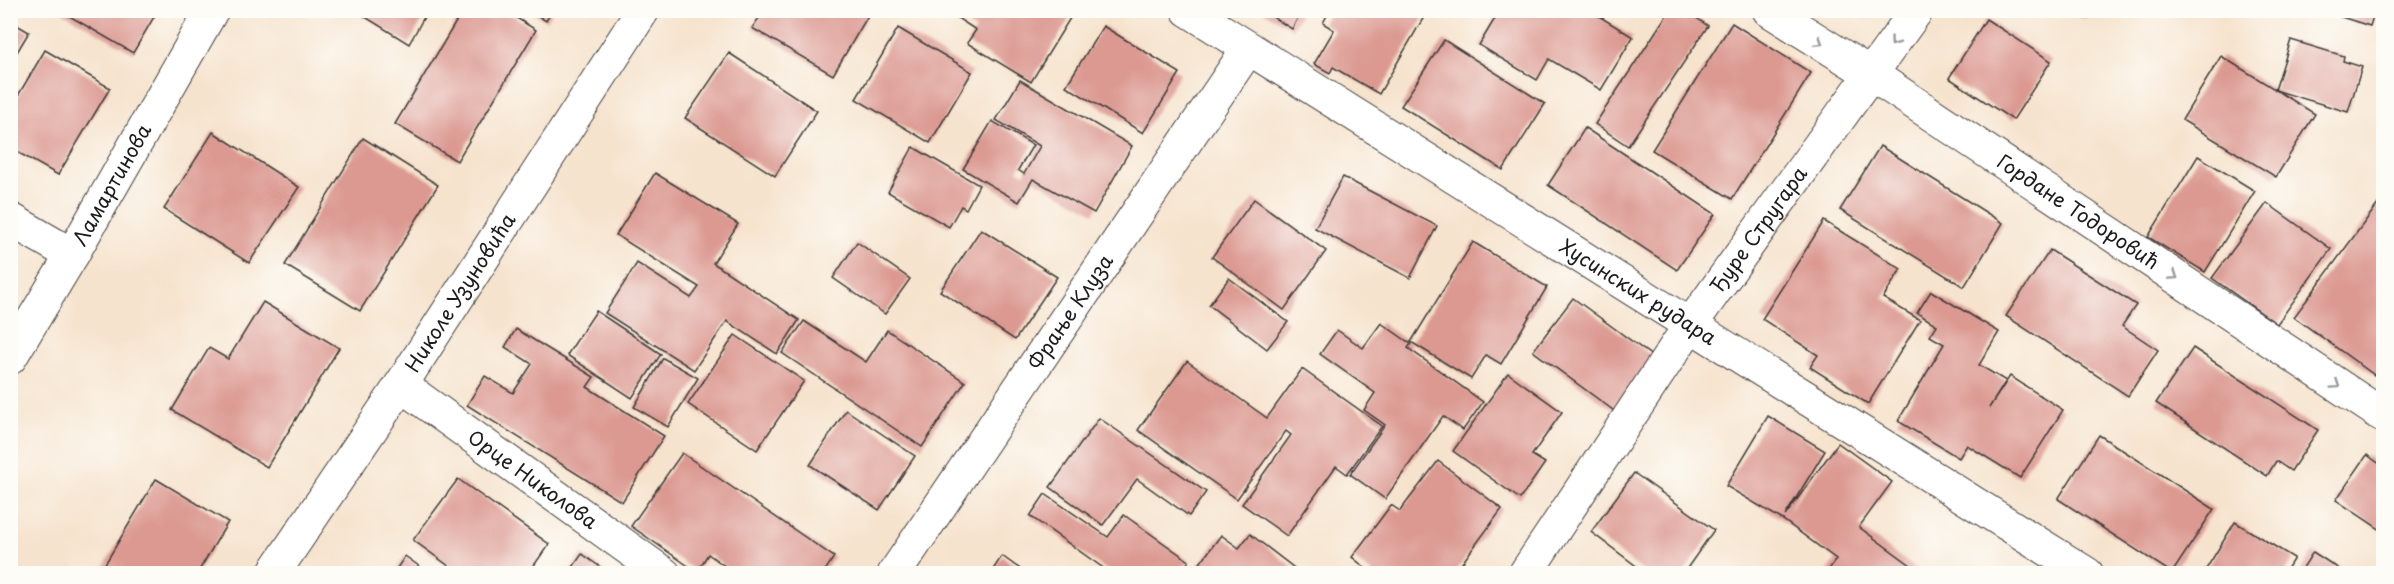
<svg xmlns="http://www.w3.org/2000/svg" width="2394" height="584" font-family="'Playpen Sans',sans-serif">
<style>
.building{fill:#db9991}
.lines{fill:none;stroke-linecap:round;stroke-linejoin:round}
.street-casing{stroke:#3d3a37;stroke-width:35}
.street{stroke:#fff;stroke-width:33}
.oneway{stroke:#999}
.labels{text-anchor:middle;stroke-width:6;stroke-linejoin:round;paint-order:stroke}
.street-label{font-size:20px;fill:#1c1c1c;stroke:#fdfcf7}
</style>
<rect width="100%" height="100%" fill="#fdfcf7"/>
<filter id="ink" filterUnits="userSpaceOnUse"><feTurbulence type="fractalNoise" baseFrequency=".0167" numOctaves="2"/><feDisplacementMap in="SourceGraphic" scale="12" xChannelSelector="R" yChannelSelector="G"/><feConvolveMatrix kernelMatrix="1 2 1 2 8 2 1 2 1" color-interpolation-filters="sRGB"/></filter>
<filter id="wash" filterUnits="userSpaceOnUse"><feTurbulence type="fractalNoise" baseFrequency=".008" numOctaves="4" result="noise"/><feDisplacementMap in="SourceGraphic" scale="24" xChannelSelector="R" yChannelSelector="G"/><feGaussianBlur stdDeviation="1.35" result="paint"/><feColorMatrix in="noise" values="0 0 0 0 0 0 0 0 0 0 0 0 0 0 0 0 0 1.4 0 .05"/><feComposite in="paint" operator="in"/></filter>
<g filter="url(#wash)">
<rect width="100%" height="100%" fill="#f6e3cd"/>
<g id="blocks">
<!-- building -->
<g class="building">
<polygon points="59,10 158,10 133,53"/>
<polygon points="354,10 428,10 409,44"/>
<polygon points="463,10 504,10 536,30 457,161 395,124"/>
<polygon points="529,10 553,10 546,21"/>
<polygon points="747,10 863,10 869,14 833,75 752,28 759,18"/>
<polygon points="945,10 1075,10 1031,82 967,43 976,30"/>
<polygon points="1261,10 1302,10 1292,29"/>
<polygon points="1330,10 1428,10 1379,94 1333,67 1330,73 1314,64 1334,30 1323,23"/>
<polygon points="1500,10 1589,10 1633,37 1601,90 1549,59 1537,80 1479,45"/>
<polygon points="1670,10 1685,10 1708,26 1628,146 1595,124"/>
<polygon points="2073,10 2091,10 2084,19"/>
<polygon points="2319,10 2375,10 2370,26"/>
<polygon points="1986,19 2051,61 2013,120 1949,78"/>
<polygon points="10,21 29,32 10,64"/>
<polygon points="1732,23 1811,73 1732,199 1652,150"/>
<polygon points="1103,26 1180,73 1143,133 1066,86"/>
<polygon points="898,28 972,72 930,143 856,99"/>
<polygon points="1444,40 1545,104 1503,170 1401,106"/>
<polygon points="2291,40 2344,56 2343,61 2362,67 2348,112 2275,90"/>
<polygon points="45,50 110,88 58,175 10,148 10,109"/>
<polygon points="729,53 817,111 775,176 685,118"/>
<polygon points="2221,56 2315,114 2276,177 2182,120"/>
<polygon points="1020,80 1132,146 1094,213 1033,179 1019,202 963,169 992,121 1033,145 1018,170 1024,174 1040,146 996,120"/>
<polygon points="1585,128 1715,214 1677,270 1548,185"/>
<polygon points="213,132 299,187 249,263 164,209"/>
<polygon points="363,138 438,185 360,311 285,265"/>
<polygon points="1880,146 2003,223 1964,287 1840,210"/>
<polygon points="913,147 979,185 966,209 961,206 949,227 888,192"/>
<polygon points="2198,156 2255,191 2205,272 2148,237"/>
<polygon points="655,173 738,224 713,263 799,320 777,354 727,321 694,370 605,313 637,263 691,298 699,287 616,235"/>
<polygon points="1343,177 1437,226 1410,278 1315,228"/>
<polygon points="2384,196 2384,382 2294,317"/>
<polygon points="1254,199 1326,251 1284,310 1212,257"/>
<polygon points="2267,203 2331,249 2277,324 2212,278"/>
<polygon points="1824,221 1901,269 1883,298 1920,320 1868,404 1810,367 1818,355 1762,319"/>
<polygon points="981,229 1057,277 1015,340 940,291"/>
<polygon points="857,242 910,279 885,314 833,278"/>
<polygon points="1473,242 1547,287 1501,364 1486,355 1471,379 1411,342"/>
<polygon points="2050,250 2136,305 2122,326 2158,350 2128,396 2006,316"/>
<polygon points="1229,278 1288,322 1267,349 1209,305"/>
<polygon points="1931,291 1999,332 1979,365 2006,381 1989,408 2010,376 2063,410 2020,478 1967,445 1959,458 1898,421 1944,344 1930,336 1937,325 1917,313"/>
<polygon points="1573,298 1656,359 1617,413 1533,351"/>
<polygon points="263,302 339,348 267,467 172,410 209,348 228,359"/>
<polygon points="596,311 661,354 632,398 567,355"/>
<polygon points="804,321 866,362 887,330 965,382 922,447 782,353"/>
<polygon points="1381,323 1411,344 1408,348 1483,402 1463,430 1443,416 1385,499 1350,474 1385,425 1364,410 1375,393 1320,354 1337,330 1363,348"/>
<polygon points="516,329 594,377 587,387 664,436 622,502 467,405 485,376 513,393 532,364 505,347"/>
<polygon points="735,335 804,381 757,450 688,404"/>
<polygon points="2193,348 2318,430 2291,471 2276,461 2267,476 2156,403"/>
<polygon points="663,358 698,378 668,427 634,407"/>
<polygon points="1187,361 1267,418 1302,369 1382,426 1347,474 1336,466 1287,536 1242,504 1291,435 1286,431 1237,499 1138,430"/>
<polygon points="1508,373 1562,412 1532,455 1545,463 1520,499 1453,451"/>
<polygon points="846,410 915,456 879,510 810,465"/>
<polygon points="1768,416 1825,451 1785,516 1838,443 1892,482 1859,527 1923,574 1826,574 1836,559 1783,520 1726,486"/>
<polygon points="1099,418 1206,492 1189,516 1137,479 1103,525 1050,487"/>
<polygon points="2099,435 2214,509 2172,573 2058,499"/>
<polygon points="682,453 834,557 823,574 736,574 708,554 697,572 631,526"/>
<polygon points="2367,455 2384,467 2384,532 2336,500"/>
<polygon points="1438,461 1502,509 1454,574 1373,574 1352,557 1391,505 1400,511"/>
<polygon points="1634,473 1714,530 1683,574 1647,574 1591,532"/>
<polygon points="156,479 228,522 197,574 99,574"/>
<polygon points="458,479 549,544 528,574 460,574 413,540"/>
<polygon points="1045,494 1108,537 1124,515 1189,561 1180,574 1112,574 1030,516"/>
<polygon points="2235,522 2294,558 2284,574 2203,574"/>
<polygon points="1250,534 1302,574 1192,574 1221,535 1239,548"/>
<polygon points="2313,552 2347,574 2299,574"/>
<polygon points="582,554 610,574 568,574"/>
<polygon points="405,556 430,574 393,574"/>
<polygon points="1002,556 1027,574 990,574"/>
</g>
</g>
</g>
<g filter="url(#ink)">
<use href="#blocks" fill-opacity="0" stroke="#3d3a37" stroke-width="1.5"/>
<g class="lines">
<defs>
<g id="street">
<path id="s1" d="M 1188,10 L 2087,574"/>
<path id="s2" d="M 1769,10 L 1871,74 L 2384,416"/>
<polyline points="10,219 72,255"/>
<path id="s3" d="M 10,358 L 72,255 L 212,10"/>
<path id="s4" d="M 401,385 L 664,574"/>
<path id="s5" d="M 273,574 L 401,385 L 643,10"/>
<path id="s6" d="M 894,574 L 1248,49"/>
<path id="s7" d="M 1525,574 L 1691,324 L 1917,10"/>
</g>
</defs>
<!-- street casing -->
<use href="#street" class="street-casing"/>
<!-- street -->
<use href="#street" class="street"/>
</g>
<!-- one-way arrows -->
<defs><path id="oneway-chevron" d="M-2-3.5L2.5 0L-2 3.5" fill="none" stroke-width="1.6" stroke-linecap="round" stroke-linejoin="round" transform="scale(1.5)"/></defs>
<g class="oneway">
<use href="#oneway-chevron" transform="translate(1819 42) rotate(32)"/>
<use href="#oneway-chevron" transform="translate(1894 42) rotate(126)"/>
<use href="#oneway-chevron" transform="translate(2174 276) rotate(34)"/>
<use href="#oneway-chevron" transform="translate(2336 385) rotate(34)"/>
</g>
</g>
<g class="labels">
<!-- street labels -->
<g class="street-label">
<text dy="7" stroke="none"><textPath href="#s3" startOffset="201">Ламартинова</textPath></text>
<text dy="7" stroke="none"><textPath href="#s2" startOffset="369">Гордане Тодоровић</textPath></text>
<text dy="7" stroke="none"><textPath href="#s7" startOffset="416">Ђуре Стругара</textPath></text>
<text dy="7" stroke="none"><textPath href="#s1" startOffset="531">Хусинских рудара</textPath></text>
<text dy="7" stroke="none"><textPath href="#s5" startOffset="338">Николе Узуновића</textPath></text>
<text dy="7" stroke="none"><textPath href="#s6" startOffset="316">Фрање Клуза</textPath></text>
<text dy="7" stroke="none"><textPath href="#s4" startOffset="162">Орце Николова</textPath></text>
</g>
</g>
<!-- margin -->
<rect width="2394" height="584" fill="none" stroke="#fdfcf7" stroke-width="36"/>
</svg>
